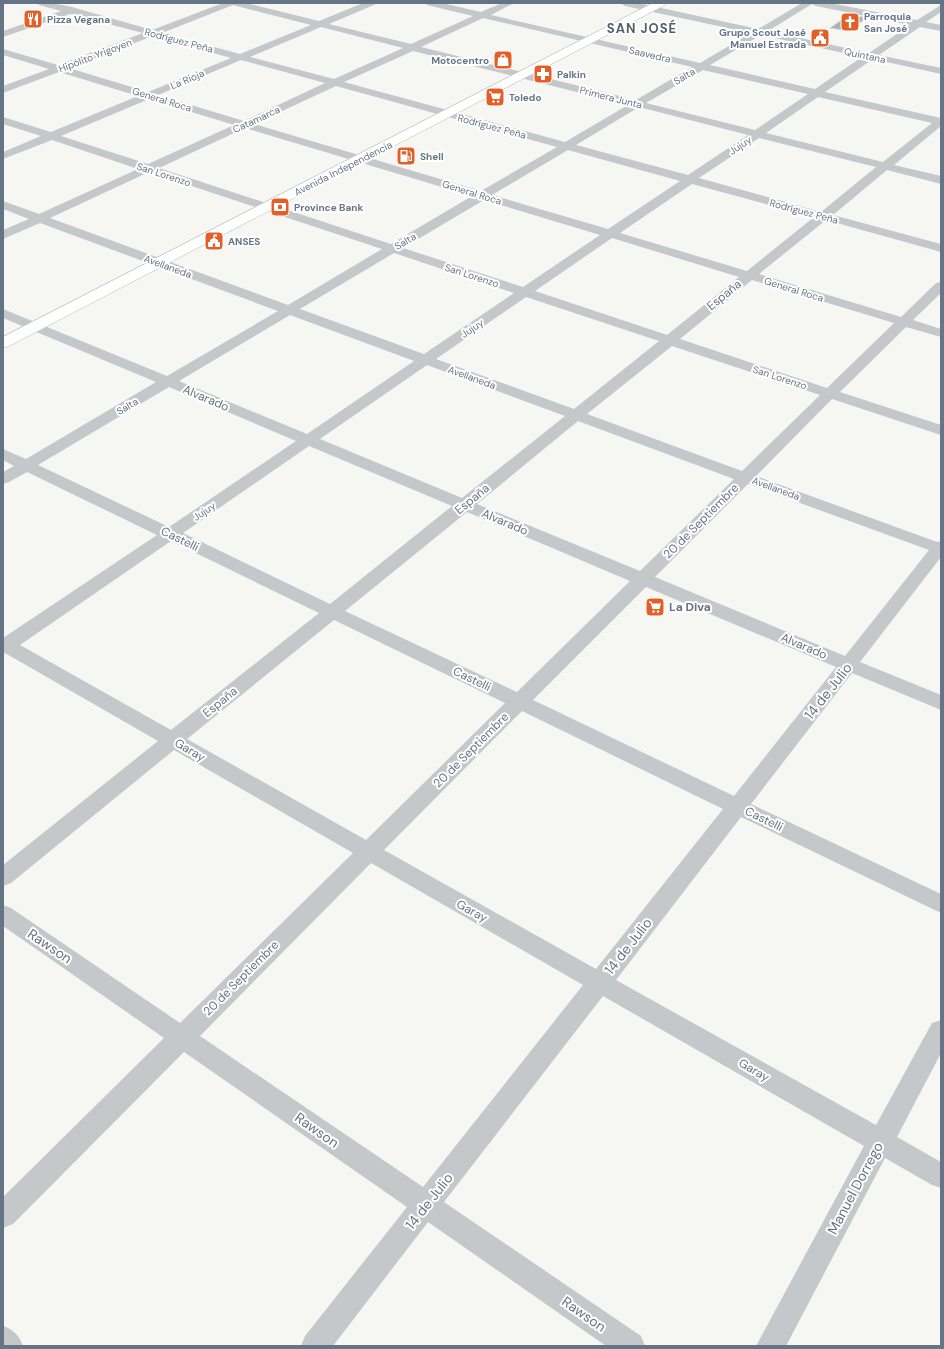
<svg xmlns="http://www.w3.org/2000/svg" width="944" height="1349" font-family="'DM Sans',sans-serif">
<style>
.building{fill:#aab1b8;stroke:#d8d8d6}
.lines{fill:none;stroke-linecap:round;stroke-linejoin:round}
.major-casing{stroke:#b7bbbf;stroke-width:1}
.minor{fill:#c4c8cb;fill-rule:evenodd}
.major{fill:#fff;fill-rule:evenodd}
.labels{text-anchor:middle;stroke-width:4;stroke-linejoin:round;paint-order:stroke}
.far-poi-label{font-size:10px;font-weight:bold;fill:#667585;stroke:#fff;text-anchor:start}
.far-street-label{font-size:10px;fill:#667585;stroke:#fff}
.street-label{font-size:12px;fill:#667585;stroke:#fff}
.poi-label{font-size:12px;font-weight:bold;fill:#667585;stroke:#fff;text-anchor:start}
.far-district-label{font-size:13px;font-weight:bold;letter-spacing:1px;fill:#535e6a;stroke:#fff}
.near-street-label{font-size:14px;fill:#667585;stroke:#fff}
</style>
<rect width="100%" height="100%" fill="#f6f7f3"/>
<!-- building -->
<polygon class="building" points="850,14 867,18 848,31 830,28"/>
<g class="lines">
<defs>
<polygon id="major" points="653,3 666,3 665,5 9,346 3,348 3,337"/>
</defs>
<!-- major casing -->
<use href="#major" class="major-casing"/>
<!-- minor -->
<g class="minor">
<path d="M 37,3 L 52,3 L 72,7 L 152,30 L 223,3 L 246,3 L 319,21 L 363,3 L 376,3 L 374,5 L 329,24 L 411,44 L 473,16 L 427,5 L 425,3 L 442,3 L 481,12 L 502,3 L 514,3 L 491,15 L 700,63 L 751,33 L 625,6 L 620,3 L 638,3 L 758,29 L 802,3 L 830,3 L 917,20 L 941,5 L 941,12 L 926,22 L 941,25 L 941,31 L 920,27 L 879,55 L 941,68 L 941,74 L 873,59 L 825,92 L 941,118 L 941,126 L 894,165 L 941,176 L 941,184 L 887,170 L 833,215 L 941,244 L 941,252 L 826,220 L 759,274 L 901,317 L 936,283 L 941,282 L 941,293 L 913,320 L 941,329 L 941,337 L 906,327 L 840,392 L 941,425 L 941,435 L 832,399 L 756,476 L 937,542 L 941,541 L 941,557 L 860,662 L 941,695 L 941,710 L 852,673 L 751,804 L 941,894 L 941,913 L 741,817 L 616,980 L 876,1125 L 932,1023 L 941,1020 L 941,1053 L 897,1137 L 941,1162 L 941,1188 L 932,1185 L 885,1158 L 786,1346 L 756,1346 L 864,1146 L 603,996 L 444,1202 L 641,1336 L 645,1346 L 606,1346 L 428,1222 L 333,1346 L 301,1346 L 305,1336 L 407,1207 L 184,1052 L 13,1224 L 3,1228 L 3,1197 L 164,1038 L 3,926 L 3,905 L 11,908 L 180,1023 L 353,853 L 174,750 L 11,883 L 3,886 L 3,865 L 158,741 L 5,653 L 3,654 L 3,638 L 157,535 L 27,472 L 9,482 L 3,484 L 3,472 L 14,466 L 3,460 L 3,449 L 26,459 L 156,382 L 3,318 L 3,309 L 167,376 L 278,311 L 40,223 L 3,239 L 3,230 L 29,219 L 3,209 L 3,201 L 39,214 L 138,169 L 52,140 L 3,159 L 3,152 L 41,136 L 3,124 L 3,117 L 51,132 L 138,96 L 59,72 L 3,93 L 3,86 L 49,69 L 3,55 L 3,49 L 58,65 L 143,33 L 70,14 L 3,37 L 3,31 L 61,11 L 39,5 ZM 812,4 L 816,6 L 910,25 L 869,53 L 768,31 ZM 233,5 L 311,25 L 240,54 L 162,33 ZM 483,18 L 692,67 L 636,100 L 421,47 ZM 321,27 L 403,48 L 334,79 L 250,57 ZM 761,35 L 862,57 L 815,89 L 710,65 ZM 153,36 L 231,58 L 148,92 L 69,68 ZM 413,51 L 628,105 L 565,142 L 344,82 ZM 241,60 L 325,83 L 244,121 L 158,95 ZM 703,70 L 808,94 L 755,130 L 646,103 ZM 336,86 L 557,147 L 481,191 L 254,124 ZM 818,97 L 932,123 L 883,162 L 766,133 ZM 149,99 L 234,125 L 148,164 L 61,136 ZM 639,107 L 748,135 L 688,175 L 576,145 ZM 245,128 L 472,196 L 391,244 L 159,168 ZM 759,138 L 876,167 L 821,212 L 699,178 ZM 568,150 L 680,181 L 608,229 L 492,195 ZM 149,172 L 382,249 L 288,305 L 50,218 ZM 692,184 L 814,217 L 747,271 L 620,233 ZM 484,200 L 600,235 L 523,287 L 403,248 ZM 612,238 L 739,277 L 667,335 L 535,291 ZM 394,253 L 514,293 L 424,354 L 300,309 ZM 752,280 L 894,323 L 827,388 L 680,339 ZM 526,297 L 659,341 L 574,409 L 436,359 ZM 290,315 L 414,361 L 307,434 L 179,381 ZM 672,346 L 820,395 L 742,471 L 587,414 ZM 427,365 L 565,416 L 462,498 L 320,439 ZM 169,387 L 296,441 L 169,527 L 38,465 ZM 578,421 L 734,479 L 640,571 L 477,504 ZM 309,446 L 452,506 L 330,604 L 183,533 ZM 748,484 L 929,550 L 845,656 L 655,577 ZM 467,512 L 630,581 L 517,692 L 345,611 ZM 171,541 L 319,613 L 171,730 L 20,645 ZM 646,587 L 836,667 L 734,796 L 533,700 ZM 334,620 L 505,703 L 366,840 L 187,739 ZM 522,711 L 723,809 L 596,969 L 384,850 ZM 371,863 L 583,985 L 423,1187 L 200,1036 Z"/>
<path d="M 3,1326 C 14,1330 19,1335 23,1346 L 3,1346 Z"/>
</g>
<!-- major -->
<use href="#major" class="major"/>
</g>
<!-- icons -->
<defs>
<symbol id="restaurant-square" viewBox="-11 -11 22 22"><rect x="-9" y="-9" width="18" height="18" rx="4" fill="#e35f27" stroke="#fff"/><path d="M-5-6h1v4h1v-4h1v4h1v-4h1v5L-1.5 .5V6h-2V.5L-5-1ZM5-6V6H3V1.5H1.5Q1.5-4 5-6Z" fill="#fff"/></symbol>
<symbol id="church-square" viewBox="-11 -11 22 22"><rect x="-9" y="-9" width="18" height="18" rx="4" fill="#e35f27" stroke="#fff"/><path d="M-1.2-6h2.4v3.5h3.3v2.4h-3.3V6h-2.4V-.1h-3.3v-2.4h3.3Z" fill="#fff"/></symbol>
<symbol id="civic-square" viewBox="-11 -11 22 22"><rect x="-9" y="-9" width="18" height="18" rx="4" fill="#e35f27" stroke="#fff"/><path d="M-.6-6.5H3V-4.5H.6V-3L4-1V1h2V6H-6V1h2V-1L-.6-3ZM-1.2 2.5V6h2.4V2.5Z" fill="#fff"/></symbol>
<symbol id="shop-square" viewBox="-11 -11 22 22"><rect x="-9" y="-9" width="18" height="18" rx="4" fill="#e35f27" stroke="#fff"/><path d="M-5-2.5h2.3a2.7 3.5 0 0 1 5.4 0H5L5.5 6h-11ZM-1.5-2.5h3a1.5 2.3 0 0 0-3 0Z" fill="#fff"/></symbol>
<symbol id="pharmacy-square" viewBox="-11 -11 22 22"><rect x="-9" y="-9" width="18" height="18" rx="4" fill="#e35f27" stroke="#fff"/><path d="M-2-6h4v4h4v4h-4v4h-4v-4h-4v-4h4Z" fill="#fff"/></symbol>
<symbol id="supermarket-square" viewBox="-11 -11 22 22"><rect x="-9" y="-9" width="18" height="18" rx="4" fill="#e35f27" stroke="#fff"/><path d="M-6-5.5h2.5l.6 2H6L4.5 2H-2.5L-4.4-4H-6ZM-1.5 3.2a1.3 1.3 0 1 0 .1 0ZM3 3.2a1.3 1.3 0 1 0 .1 0Z" fill="#fff"/></symbol>
<symbol id="fuel-square" viewBox="-11 -11 22 22"><rect x="-9" y="-9" width="18" height="18" rx="4" fill="#e35f27" stroke="#fff"/><path d="M-5.5-6h7V0h2V4h1.3V-2.5L3-4.5l.8-.8L6-3V5H2.5V1h-1V6h-7ZM-4.2-4.7v3.2H.2V-4.7Z" fill="#fff"/></symbol>
<symbol id="bank-square" viewBox="-11 -11 22 22"><rect x="-9" y="-9" width="18" height="18" rx="4" fill="#e35f27" stroke="#fff"/><path d="M-6-4H6V4H-6ZM0-2.3a2.3 2.3 0 1 0 0 4.6a2.3 2.3 0 1 0 0-4.6Z" fill="#fff"/></symbol>
</defs>
<g fill-rule="evenodd">
<use href="#restaurant-square" x="22" y="8" width="22" height="22"/>
<use href="#church-square" x="839" y="11" width="22" height="22"/>
<use href="#civic-square" x="809" y="27" width="22" height="22"/>
<use href="#shop-square" x="492" y="49" width="22" height="22"/>
<use href="#pharmacy-square" x="532" y="63" width="22" height="22"/>
<use href="#supermarket-square" x="484" y="86" width="22" height="22"/>
<use href="#fuel-square" x="395" y="145" width="22" height="22"/>
<use href="#bank-square" x="269" y="196" width="22" height="22"/>
<use href="#civic-square" x="203" y="230" width="22" height="22"/>
<use href="#supermarket-square" x="644" y="596" width="22" height="22"/>
</g>
<g class="labels">
<!-- far-poi labels -->
<g class="far-poi-label">
<text x="864" y="20">Parroquia<tspan x="864" dy="12">San José</tspan></text>
<text x="47" y="23">Pizza Vegana</text>
<text x="806" y="36" text-anchor="end">Grupo Scout José<tspan x="806" dy="12">Manuel Estrada</tspan></text>
<text x="489" y="64" text-anchor="end">Motocentro</text>
<text x="557" y="78">Palkin</text>
<text x="509" y="101">Toledo</text>
<text x="420" y="160">Shell</text>
<text x="294" y="211">Province Bank</text>
<text x="228" y="245">ANSES</text>
</g>
<!-- far-street labels -->
<g class="far-street-label">
<text transform="translate(179 40) rotate(15)" y="4">Rodríguez Peña</text>
<text transform="translate(650 54) rotate(13)" y="4">Saavedra</text>
<text transform="translate(95 55) rotate(-21)" y="4">Hipólito Yrigoyen</text>
<text transform="translate(865 55) rotate(12)" y="4">Quintana</text>
<text transform="translate(684 76) rotate(-31)" y="4">Salta</text>
<text transform="translate(187 79) rotate(-23)" y="4">La Rioja</text>
<text transform="translate(611 97) rotate(14)" y="4">Primera Junta</text>
<text transform="translate(162 99) rotate(17)" y="4">General Roca</text>
<text transform="translate(256 119) rotate(-25)" y="4">Catamarca</text>
<text transform="translate(492 126) rotate(15)" y="4">Rodríguez Peña</text>
<text transform="translate(740 145) rotate(-34)" y="4">Jujuy</text>
<text transform="translate(343 168) rotate(-27)" y="4">Avenida Independencia</text>
<text transform="translate(164 174) rotate(18)" y="4">San Lorenzo</text>
<text transform="translate(472 192) rotate(17)" y="4">General Roca</text>
<text transform="translate(804 211) rotate(15)" y="4">Rodríguez Peña</text>
<text transform="translate(405 241) rotate(-31)" y="4">Salta</text>
<text transform="translate(168 266) rotate(20)" y="4">Avellaneda</text>
<text transform="translate(472 275) rotate(18)" y="4">San Lorenzo</text>
<text transform="translate(794 289) rotate(17)" y="4">General Roca</text>
<text transform="translate(472 328) rotate(-34)" y="4">Jujuy</text>
<text transform="translate(472 377) rotate(20)" y="4">Avellaneda</text>
<text transform="translate(780 377) rotate(18)" y="4">San Lorenzo</text>
<text transform="translate(127 406) rotate(-31)" y="4">Salta</text>
<text transform="translate(776 488) rotate(20)" y="4">Avellaneda</text>
<text transform="translate(204 511) rotate(-34)" y="4">Jujuy</text>
</g>
<!-- street labels -->
<g class="street-label">
<text transform="translate(724 295) rotate(-39)" y="4">España</text>
<text transform="translate(206 398) rotate(23)" y="4">Alvarado</text>
<text transform="translate(472 499) rotate(-39)" y="4">España</text>
<text transform="translate(701 521) rotate(-45)" y="4">20 de Septiembre</text>
<text transform="translate(505 522) rotate(23)" y="4">Alvarado</text>
<text transform="translate(180 539) rotate(26)" y="4">Castelli</text>
<text transform="translate(804 646) rotate(23)" y="4">Alvarado</text>
<text transform="translate(472 679) rotate(26)" y="4">Castelli</text>
<text transform="translate(220 702) rotate(-39)" y="4">España</text>
<text transform="translate(190 750) rotate(30)" y="4">Garay</text>
<text transform="translate(471 750) rotate(-45)" y="4">20 de Septiembre</text>
<text transform="translate(764 819) rotate(26)" y="4">Castelli</text>
<text transform="translate(472 911) rotate(29)" y="4">Garay</text>
<text transform="translate(241 978) rotate(-45)" y="4">20 de Septiembre</text>
<text transform="translate(754 1070) rotate(30)" y="4">Garay</text>
</g>
<!-- poi labels -->
<g class="poi-label">
<text x="669" y="611">La Diva</text>
</g>
<!-- far-district labels -->
<g class="far-district-label">
<text x="642" y="33">SAN JOSÉ</text>
</g>
<!-- near-street labels -->
<g class="near-street-label">
<text transform="translate(828 691) rotate(-52)" y="5">14 de Julio</text>
<text transform="translate(50 946) rotate(34)" y="5">Rawson</text>
<text transform="translate(628 946) rotate(-52)" y="5">14 de Julio</text>
<text transform="translate(317 1130) rotate(35)" y="5">Rawson</text>
<text transform="translate(855 1188) rotate(-62)" y="5">Manuel Dorrego</text>
<text transform="translate(429 1201) rotate(-52)" y="5">14 de Julio</text>
<text transform="translate(584 1314) rotate(35)" y="5">Rawson</text>
</g>
</g>
<!-- border -->
<rect width="944" height="1349" fill="none" stroke="#667585" stroke-width="8"/>
</svg>
